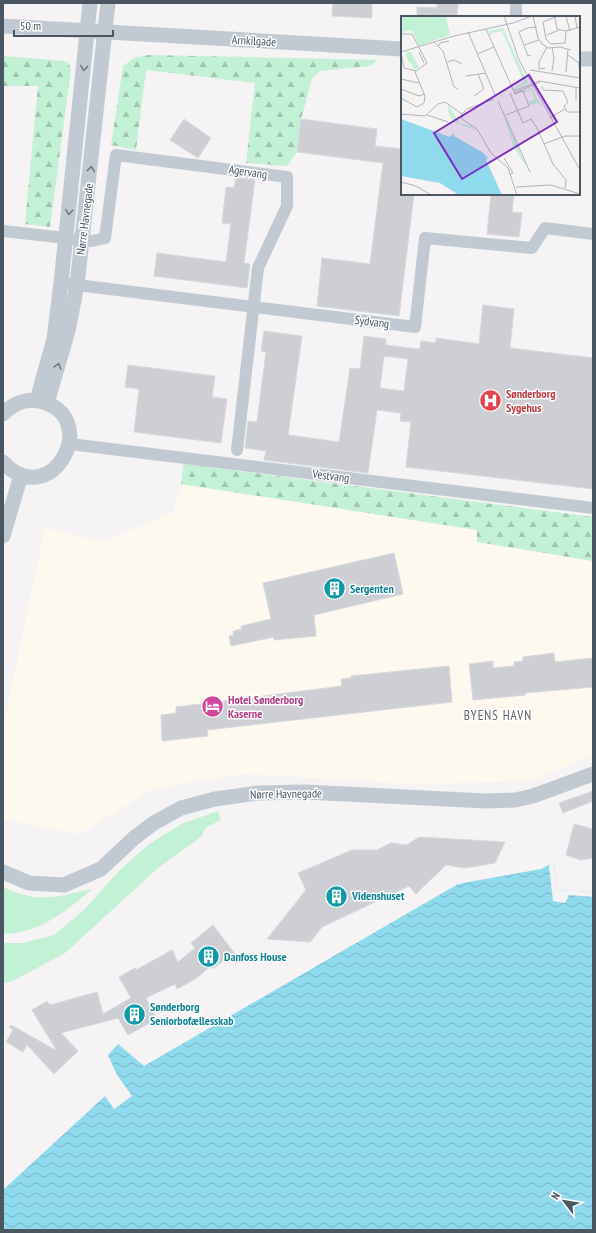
<svg xmlns="http://www.w3.org/2000/svg" width="596" height="1233" font-family="'PT Sans Narrow',sans-serif">
<style>
.commercial{fill:#fdf9ef}
.grass{fill:#c3f1d5}
.forest{fill:url(#forest-firs)}
.water{fill:url(#water-waves)}
.pier{fill:#f5f3f3}
.building{fill:#cdcfd5;stroke:#d7d9de;fill-rule:evenodd}
.lines{fill:none;stroke-linecap:round;stroke-linejoin:round}
.minor{stroke:#c1cad2;stroke-width:12}
.tertiary{stroke:#c1cad2;stroke-width:15}
.oneway{stroke:#6e7983}
.labels{text-anchor:middle;stroke-width:3;stroke-linejoin:round;paint-order:stroke}
.street-label{font-size:12px;fill:#4a5661;stroke:#fff}
.health-label{font-size:12px;font-weight:bold;fill:#be3a42;stroke:#fff;text-anchor:start}
.culture-label{font-size:12px;font-weight:bold;fill:#0d838f;stroke:#fff;text-anchor:start}
.hotel-label{font-size:12px;font-weight:bold;fill:#b23c85;stroke:#fff;text-anchor:start}
.neighbourhood-label{font-size:13px;letter-spacing:1px;fill:#5f6368;stroke:#fff}
.inset-road{fill:none;stroke:#b1b4b9;stroke-width:1}
.view{fill:#7b2cbf;fill-opacity:0.15;stroke:#7b2cbf;stroke-width:2}
.inset-edge{fill:none;stroke:#4a5661;stroke-width:2}
</style>
<defs>
<pattern id="forest-firs" width="22" height="20" patternUnits="userSpaceOnUse"><rect width="22" height="20" fill="#c3f1d5"/><path d="M5 1l3.5 6h-7zM16 11l3.5 6h-7z" fill="#a0c6b0"/></pattern>
<pattern id="water-waves" width="16" height="10" patternUnits="userSpaceOnUse"><rect width="16" height="10" fill="#90daee"/><path d="M0 5q4-4 8 0t8 0" fill="none" stroke="#78b4c4"/></pattern>
</defs>
<rect width="100%" height="100%" fill="#f5f3f3"/>
<!-- commercial -->
<polygon class="commercial" points="181,484 477,530 477,542 593,561 593,755 531,781 413,784 244,774 155,788 80,834 3,819 3,727 45,528 103,542 174,511"/>
<!-- grass -->
<g class="grass">
<polygon points="218,811 221,820 205,828 202,836 158,868 65,953 13,981 3,983 3,943 23,943 54,935 84,910 120,870 148,845 181,824"/>
<path d="M 3,887 C 40,904 54,897 92,889 C 67,911 38,934 3,934 Z"/>
</g>
<!-- forest -->
<g class="forest">
<polygon points="149,55 378,60 370,66 320,71 312,79 301,119 297,152 287,166 246,163 255,83 146,70 136,150 111,145 123,66 134,58"/>
<polygon points="3,56 64,61 69,64 71,70 50,227 25,224 38,86 3,86"/>
<polygon points="184,464 593,517 593,561 477,542 477,530 181,484"/>
</g>
<!-- water -->
<polygon class="water" points="554,862 557,890 593,892 593,1230 3,1230 3,1190 105,1096 114,1109 132,1096 117,1075 108,1055 118,1044 144,1066 458,884 541,869"/>
<!-- pier -->
<polygon class="pier" points="554,862 557,890 593,892 593,897 569,895 565,903 553,901 549,865"/>
<!-- building -->
<g class="building">
<polygon points="333,3 372,3 372,18 332,16"/>
<polygon points="437,3 458,3 457,17 417,17 417,7 437,8"/>
<polygon points="184,119 211,138 198,158 170,140"/>
<polygon points="301,119 377,129 375,146 402,149 402,194 414,194 399,316 317,306 322,258 370,264 383,163 297,152"/>
<polygon points="236,178 255,180 244,263 250,264 247,288 154,276 157,253 226,262 231,224 222,223 226,187 234,188"/>
<polygon points="491,194 514,194 512,212 522,213 519,237 487,234"/>
<path d="M 483,305 L 514,309 L 510,348 L 593,358 L 593,489 L 406,467 L 411,422 L 400,421 L 401,413 L 377,410 L 368,473 L 264,460 L 266,451 L 245,448 L 248,421 L 257,422 L 266,352 L 261,351 L 264,331 L 302,336 L 288,435 L 339,442 L 350,368 L 360,369 L 364,336 L 386,339 L 386,345 L 418,349 L 420,348 L 421,341 L 436,343 L 436,338 L 479,344 ZM 384,356 L 408,359 L 404,391 L 380,388 Z"/>
<polygon points="128,365 215,376 212,397 227,399 221,443 134,432 139,389 125,387"/>
<polygon points="394,553 403,594 314,615 316,636 274,640 274,637 231,646 229,636 234,635 233,631 242,629 241,626 271,619 263,583"/>
<polygon points="554,653 555,662 593,658 593,687 525,693 526,695 473,700 469,664 493,661 493,668 514,666 514,662 523,661 523,657"/>
<polygon points="449,666 452,702 207,730 208,736 162,741 161,715 176,713 176,707 342,686 341,679 351,678 351,676"/>
<polygon points="593,791 593,801 563,813 559,803"/>
<polygon points="574,824 593,829 593,858 581,860 566,855"/>
<polygon points="419,837 505,842 495,863 465,868 446,865 416,894 409,886 322,927 310,942 267,939 306,890 298,873 352,850 377,850 391,843 407,845"/>
<polygon points="213,925 235,954 225,963 223,961 213,969 210,966 197,978 177,989 175,984 146,998 157,1019 128,1035 118,1018 61,1033 78,1051 54,1074 27,1045 23,1052 6,1042 13,1030 9,1027 11,1025 57,1051 32,1010 47,1001 50,1005 97,992 103,1014 131,998 119,977 135,968 136,970 172,950 178,962 195,948 191,943"/>
</g>
<g class="lines">
<!-- minor -->
<g class="minor">
<polyline points="516,17 516,3"/>
<polyline points="3,231 92,241 105,238 116,155 287,177 287,206 258,268 237,450"/>
<polyline points="61,283 415,327 425,238 532,248 545,228 593,234"/>
<polyline points="70,444 593,508"/>
</g>
<!-- tertiary -->
<g class="tertiary">
<polyline points="3,26 402,49"/>
<polyline points="579,59 593,59"/>
<polyline points="37,400 54,339 61,283 90,3"/>
<polyline points="47,403 68,331 77,285 108,3"/>
<path d="M 3,414 C 11,405 25,398 38,401 C 105,414 52,515 3,462"/>
<polyline points="3,536 21,475"/>
<polyline points="3,872 29,883 64,885 101,869 134,838 154,823 181,808 215,799 258,793 305,792 486,801 515,800 533,796 593,774"/>
</g>
</g>
<!-- one-way arrows -->
<defs><path id="oneway-chevron" d="M-2-3.5L2.5 0L-2 3.5" fill="none" stroke-width="1.6" stroke-linecap="round" stroke-linejoin="round"/></defs>
<g class="oneway">
<use href="#oneway-chevron" transform="translate(84 68) rotate(96)"/>
<use href="#oneway-chevron" transform="translate(91 169) rotate(-84)"/>
<use href="#oneway-chevron" transform="translate(69 212) rotate(96)"/>
<use href="#oneway-chevron" transform="translate(58 366) rotate(-74)"/>
</g>
<!-- icons -->
<defs>
<symbol id="hospital-disc" viewBox="-11 -11 22 22"><circle r="9.5" fill="#e0444e" stroke="#fff"/><path d="M-5-5h3v3.5h4V-5h3V5h-3V1.5h-4V5h-3Z" fill="#fff"/></symbol>
<symbol id="building-disc" viewBox="-11 -11 22 22"><circle r="9.5" fill="#0f9aa8" stroke="#fff"/><path d="M-4-6H4V6H1V3H-1V6H-4ZM-2.5-4.3h1.7v1.8h-1.7ZM.8-4.3h1.7v1.8H.8ZM-2.5-1h1.7V.8h-1.7ZM.8-1h1.7V.8H.8Z" fill="#fff"/></symbol>
<symbol id="hotel-disc" viewBox="-11 -11 22 22"><circle r="9.5" fill="#d1479c" stroke="#fff"/><path d="M-6-4.5h1.5V1H6V5H4.5V3h-9V5H-6ZM-4 0a1.8 1.8 0 1 1 3.6 0ZM.5 0V-2.5h3Q6-2.5 6 0Z" fill="#fff"/></symbol>
</defs>
<g fill-rule="evenodd">
<use href="#hospital-disc" x="478" y="388" width="25" height="25"/>
<use href="#building-disc" x="322" y="576" width="25" height="25"/>
<use href="#hotel-disc" x="200" y="694" width="25" height="25"/>
<use href="#building-disc" x="324" y="884" width="25" height="25"/>
<use href="#building-disc" x="196" y="944" width="25" height="25"/>
<use href="#building-disc" x="122" y="1002" width="25" height="25"/>
</g>
<g class="labels">
<!-- street labels -->
<g class="street-label">
<text transform="translate(254 41) rotate(3)" y="4">Arnkilgade</text>
<text transform="translate(248 172) rotate(8)" y="4">Agervang</text>
<text transform="translate(85 219) rotate(-83)" y="4">Nørre Havnegade</text>
<text transform="translate(372 322) rotate(7)" y="4">Sydvang</text>
<text transform="translate(331 476) rotate(7)" y="4">Vestvang</text>
<text transform="translate(286 794) rotate(-1)" y="4">Nørre Havnegade</text>
</g>
<!-- health labels -->
<g class="health-label">
<text x="506" y="398">Sønderborg<tspan x="506" dy="14">Sygehus</tspan></text>
</g>
<!-- culture labels -->
<g class="culture-label">
<text x="350" y="593">Sergenten</text>
<text x="352" y="900">Videnshuset</text>
<text x="224" y="961">Danfoss House</text>
<text x="150" y="1011">Sønderborg<tspan x="150" dy="14">Seniorbofællesskab</tspan></text>
</g>
<!-- hotel labels -->
<g class="hotel-label">
<text x="228" y="704">Hotel Sønderborg<tspan x="228" dy="14">Kaserne</tspan></text>
</g>
<!-- neighbourhood labels -->
<g class="neighbourhood-label">
<text x="498" y="720">BYENS HAVN</text>
</g>
</g>
<!-- overview -->
<g transform="translate(401 16)">
<rect width="179" height="179" fill="#f5f3f3"/>
<path d="M 0,0 L 45,0 L 49,19 L 18,30 L 11,14 L 0,16 ZM 47,88 L 58,107 L 70,110 L 75,115 L 53,106 L 48,98 Z" fill="#c3f1d5"/>
<path d="M 102,12 L 127,67 L 113,74 L 112,72 L 123,66 L 101,15 L 91,17 L 90,20 L 88,15 ZM 130,72 L 131,73 L 141,91 L 137,87 L 129,89 L 127,86 L 134,83 L 130,74 L 123,77 L 122,75 ZM 101,95 L 125,149 L 124,149 L 113,132 Z" fill="#c3f1d5"/>
<path d="M 5,36 L 10,36 L 18,52 L 12,54 L 11,48 L 7,46 Z" fill="#c3f1d5"/>
<path d="M 0,103 L 49,121 L 53,117 L 53,120 L 81,136 L 87,142 L 85,144 L 101,179 L 58,179 L 39,167 L 0,160 Z" fill="#90daee"/>
<path class="inset-road" d="M 103,0 L 118,44 L 179,154M 132,0 L 137,22 L 141,28 L 147,32 L 159,31 L 170,34M 157,0 L 142,6 L 145,23 L 150,28 L 164,27 L 165,15 L 179,11M 165,0 L 169,15M 174,0 L 176,12M 154,1 L 156,13 L 165,15M 85,13 L 114,78 L 122,75 L 128,90 L 105,99M 67,16 L 94,79M 0,18 L 11,18 L 26,47 L 14,56 L 24,80 L 23,87 L 16,91 L 0,82M 146,19 L 158,14M 33,26 L 42,35 L 53,71 L 57,73M 123,29 L 138,24M 37,31 L 39,27 L 48,25M 0,36 L 53,20 L 112,7 L 131,0M 0,36 L 3,52 L 15,55M 18,36 L 23,47M 76,38 L 93,31M 130,39 L 127,40 L 118,16 L 126,12 L 136,11M 167,39 L 178,47 L 178,52M 46,46 L 53,44 L 61,48M 144,52 L 138,53 L 138,46 L 146,31M 129,54 L 179,62M 151,55 L 153,42 L 151,31M 165,56 L 167,33M 65,60 L 85,57M 0,63 L 18,67M 141,70 L 142,74 L 162,75 L 167,86 L 163,90 L 166,96 L 179,96M 0,73 L 18,80 L 23,78M 113,75 L 138,65 L 179,72M 109,77 L 122,107 L 130,103 L 136,112 L 152,148 L 165,164 L 164,172M 114,77 L 139,66M 73,80 L 83,73 L 77,58M 93,83 L 66,93 L 61,98 L 61,103 L 76,113 L 90,137 L 107,152 L 116,179M 97,85 L 129,156M 175,85 L 175,71M 0,98 L 24,100 L 37,88 L 44,86 L 61,98M 26,99 L 47,106M 148,102 L 164,93M 143,128 L 164,120 L 179,120M 103,142 L 112,157 L 109,158M 0,166 L 15,170 L 30,179M 115,171 L 150,169 L 179,178"/>
<path class="view" d="M 128,59 L 156,106 L 61,163 L 33,117 Z"/>
<rect width="179" height="179" class="inset-edge"/>
</g>
<!-- border -->
<rect width="596" height="1233" fill="none" stroke="#4a5661" stroke-width="8"/>
<!-- north arrow -->
<g transform="translate(564 1201) rotate(301)" stroke="#ffffff" stroke-width="3" paint-order="stroke">
<path d="M0-3L7 15L0 10L-7 15Z" fill="#4a5661"/>
<text y="-6" font-size="11" font-weight="bold" text-anchor="middle" fill="#4a5661">N</text>
</g>
<!-- scale -->
<path d="M14 30v6h99v-6" fill="none" stroke="#4a5661" stroke-width="2"/>
<text x="20" y="30" font-size="12" fill="#4a5661" stroke="#ffffff" stroke-width="3" paint-order="stroke">50 m</text>
</svg>
